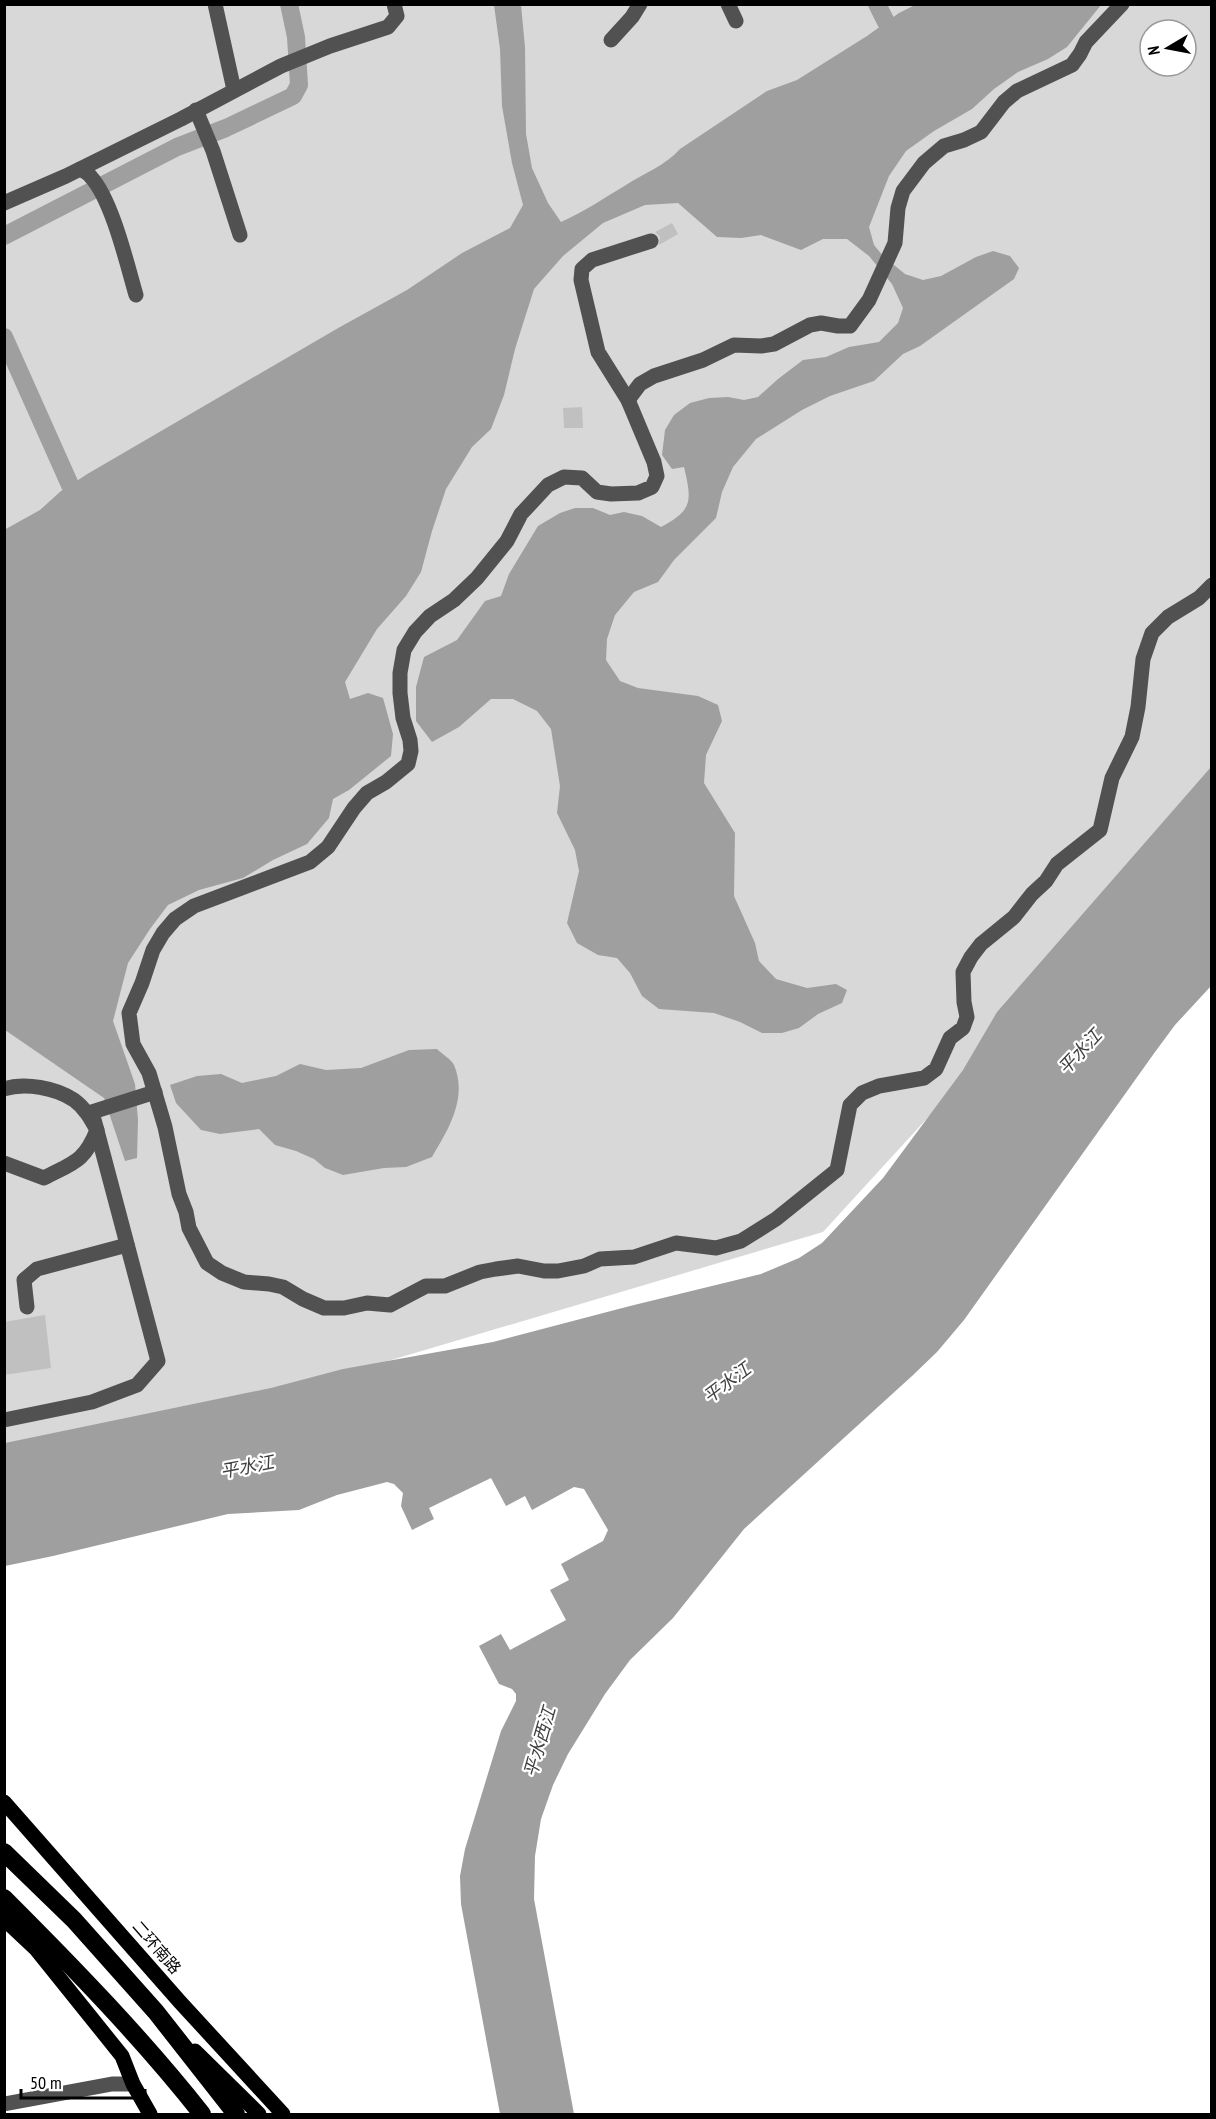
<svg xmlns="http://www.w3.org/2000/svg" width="1216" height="2119" font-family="'PT Sans Narrow','Noto Sans SC',sans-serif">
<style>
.green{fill:#d8d8d8;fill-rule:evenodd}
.water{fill:#9f9f9f}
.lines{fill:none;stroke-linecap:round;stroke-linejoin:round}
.canal{stroke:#9f9f9f;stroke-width:18}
.building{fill:#c0c0c0}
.minor{stroke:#515151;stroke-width:15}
.major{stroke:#000;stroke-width:15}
.highway{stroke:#000;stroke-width:18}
.labels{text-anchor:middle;stroke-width:4.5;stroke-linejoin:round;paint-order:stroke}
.street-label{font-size:16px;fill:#000;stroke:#fff}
.water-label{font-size:18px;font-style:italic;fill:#404040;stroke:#fff}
</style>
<rect width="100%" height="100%" fill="#fff"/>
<!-- green -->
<path class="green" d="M 5,5 L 1211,5 L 1211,808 L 823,1232 L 186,1421 L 5,1457 ZM 1150,30 L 1186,30 L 1186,66 L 1150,66 Z"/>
<!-- water -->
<g class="water">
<path d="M 494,5 L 521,5 L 525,47 L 526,134 L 532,168 L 548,203 L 561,222 C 584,212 604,198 626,185 C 644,173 665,166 680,149 L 767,91 L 797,80 L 867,36 L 899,13 L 915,5 L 1101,5 L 1067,47 L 1048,59 L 1018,72 L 994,89 L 972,109 L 934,131 L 906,151 L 889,176 L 869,227 L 874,245 L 883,256 L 905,274 L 923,280 L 941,276 L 976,257 L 993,251 L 1010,256 L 1019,268 L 1014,279 L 920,346 L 903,354 L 874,381 L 830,396 L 802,410 L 756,439 L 733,467 L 722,492 L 716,518 L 674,560 L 658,582 L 634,592 L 615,615 L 607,639 L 606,660 L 620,681 L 638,688 L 698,696 L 718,705 L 722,721 L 706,755 L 704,783 L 735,833 L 734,896 L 755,943 L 759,961 L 776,979 L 807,988 L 836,984 L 847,990 L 842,1003 L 818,1014 L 799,1028 L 782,1033 L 762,1033 L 740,1022 L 714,1013 L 659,1009 L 642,996 L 630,973 L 617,958 L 598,955 L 577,943 L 567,923 L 579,871 L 575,850 L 557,813 L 560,786 L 551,729 L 537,711 L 513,699 L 491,699 L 459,727 L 432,742 L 416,721 L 416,687 L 424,657 L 457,640 L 485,601 L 501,596 L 509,574 L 538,526 L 560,513 L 575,508 L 593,508 L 610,515 L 624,512 L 642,516 L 661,527 C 693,510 692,501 684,467 L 672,469 L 662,455 L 665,430 L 674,415 L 690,403 L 709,398 L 728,397 L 744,400 L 758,397 L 778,379 L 803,360 L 826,357 L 849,347 L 879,342 L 898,323 L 903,308 L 892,284 L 869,256 L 847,239 L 823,239 L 801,250 L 761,235 L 741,238 L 717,237 L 678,203 L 645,205 L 603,223 L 563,256 L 534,289 L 515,349 L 504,395 L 491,429 L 472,447 L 446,489 L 432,531 L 421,572 L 406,596 L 377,629 L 345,682 L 350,699 L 368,693 L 383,698 L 393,734 L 391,756 L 349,790 L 333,799 L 329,818 L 307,844 L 273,860 L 243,878 L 199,890 L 168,905 L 150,929 L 128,963 L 113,1021 L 135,1084 L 138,1120 L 137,1158 L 125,1161 L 104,1098 L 5,1030 L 4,530 L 40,510 L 61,491 L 89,473 L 340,327 L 407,290 L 462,253 L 510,228 L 523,205 L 512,163 L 502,106 L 500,49 Z"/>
<polygon points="1211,767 1211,986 1175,1025 1155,1052 964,1320 937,1352 912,1376 744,1529 673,1618 630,1660 605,1694 568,1754 553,1785 541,1819 535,1856 534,1899 574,2114 500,2114 461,1904 460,1876 465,1849 501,1731 516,1701 516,1694 512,1689 499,1684 479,1646 501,1634 510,1650 566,1620 550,1590 569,1580 561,1564 603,1541 608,1530 584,1489 574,1487 532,1510 525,1496 506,1506 491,1478 429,1508 434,1519 412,1530 401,1506 403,1493 394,1484 387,1482 337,1495 299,1510 228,1514 53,1556 5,1566 5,1443 271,1388 343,1369 493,1342 630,1306 761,1274 799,1258 822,1243 883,1178 963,1070 997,1012"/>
<path d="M 437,1049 C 442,1054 451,1059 454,1065 C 468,1098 448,1130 432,1157 L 406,1167 L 384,1168 L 343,1175 L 325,1168 L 314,1159 L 296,1151 L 275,1145 L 259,1129 L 220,1134 L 201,1130 L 176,1103 L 170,1085 L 197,1076 L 221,1074 L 242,1083 L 276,1076 L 300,1064 L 326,1070 L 361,1068 L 409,1050 Z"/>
</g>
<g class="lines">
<!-- canal -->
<g class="canal">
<polyline points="877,4 886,22"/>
<polyline points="4,236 177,147 226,128 293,96 299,85 296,37 289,4"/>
<polyline points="4,337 70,485"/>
</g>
</g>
<!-- building -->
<g class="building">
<polygon points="672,223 678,234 659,245 660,237 655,232"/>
<polygon points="582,407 583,428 564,428 563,408"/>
<polygon points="45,1315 51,1368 4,1375 4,1322"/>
</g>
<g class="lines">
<!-- minor -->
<g class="minor">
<polyline points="215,4 234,90"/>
<polyline points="728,4 736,21"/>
<polyline points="611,40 632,17 640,4"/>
<polyline points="196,110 213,151 240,235"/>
<path d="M 80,169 C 84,171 89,174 91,177 C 112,200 127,264 136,295"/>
<polyline points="4,203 66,176 181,119 281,66 330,46 388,27 397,16 394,4"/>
<polyline points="651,241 592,260 582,269 581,280 598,352 628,400 654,462 657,476 652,487 638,493 611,494 597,492 582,478 564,477 548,485 521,514 507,541 477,578 454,600 430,616 415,632 404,650 400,673 400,693 403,718 410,740 411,751 408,764 386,782 367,793 354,808 328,847 310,862 194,906 175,919 163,933 153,950 142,983 129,1013 133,1044 149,1073 165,1127 179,1194 186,1212 189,1228 207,1263 222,1273 244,1282 269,1284 283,1287 303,1299 324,1308 344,1308 367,1303 390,1305 426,1286 445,1286 480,1272 496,1269 518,1266 544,1271 558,1271 584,1266 600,1259 634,1257 676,1243 716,1248 741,1241 776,1219 837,1170 850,1105 862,1093 879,1086 924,1078 936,1069 950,1038 963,1028 967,1017 964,1002 963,972 971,957 981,944 1014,917 1032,894 1046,881 1057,864 1100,830 1112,778 1132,737 1138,707 1143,659 1152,633 1168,617 1199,598 1212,585"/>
<polyline points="628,400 640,384 654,376 703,360 734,345 761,346 774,344 810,325 821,323 838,326 850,326 869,300 895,243 898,208 903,191 924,163 944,146 964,140 981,132 1004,102 1017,91 1072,65 1080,54 1086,42 1122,4"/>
<path d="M 4,1089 C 25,1082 56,1088 74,1100 C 85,1108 91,1119 97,1130 C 84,1163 72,1163 44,1178 L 4,1163"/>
<polyline points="27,1307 24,1280 37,1269 127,1245"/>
<polyline points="4,1420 92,1402 137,1385 158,1361 92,1112 155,1092"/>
<polyline points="4,2104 112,2084 133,2084"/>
</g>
<!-- major -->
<g class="major">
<polyline points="4,1802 180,2002 283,2114"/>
<polyline points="4,1919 36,1949 122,2056 133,2084 150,2114"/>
<polyline points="195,2051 259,2114"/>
</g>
<!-- highway -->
<g class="highway">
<polyline points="4,1852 74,1920 156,2012 236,2114"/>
<path d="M 4,1898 C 73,1967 142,2038 202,2114"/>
</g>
</g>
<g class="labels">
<!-- street labels -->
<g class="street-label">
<text transform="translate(157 1947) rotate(49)" y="6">二环南路</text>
</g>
<!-- water labels -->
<g class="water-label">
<text transform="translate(1080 1052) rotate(-47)" y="6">平水江</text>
<text transform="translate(727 1383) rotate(-37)" y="6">平水江</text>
<text transform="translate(247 1467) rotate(-11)" y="6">平水江</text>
<text transform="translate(540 1742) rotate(-74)" y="6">平水西江</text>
</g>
</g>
<!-- border -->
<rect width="1216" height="2119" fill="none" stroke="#000000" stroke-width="12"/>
<!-- north arrow -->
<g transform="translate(1168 48) rotate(260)"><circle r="28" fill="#ffffff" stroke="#999999" stroke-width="1.5"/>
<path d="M0-4.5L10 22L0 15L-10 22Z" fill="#000000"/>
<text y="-9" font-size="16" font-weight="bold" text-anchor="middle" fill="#000000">N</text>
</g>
<!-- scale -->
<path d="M21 2089v9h124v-9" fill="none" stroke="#000000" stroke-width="3"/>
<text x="30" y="2089" font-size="18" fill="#000000" stroke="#ffffff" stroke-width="4.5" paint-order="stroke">50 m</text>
</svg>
